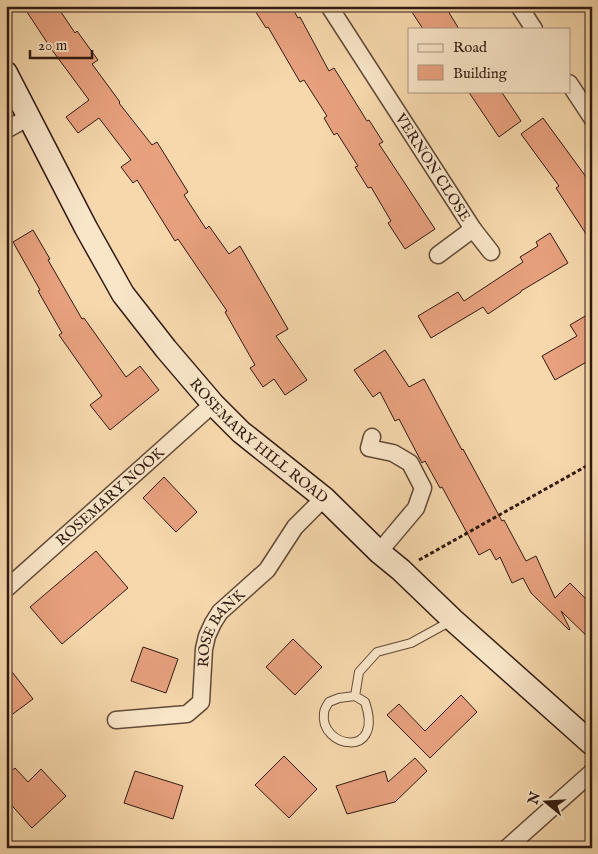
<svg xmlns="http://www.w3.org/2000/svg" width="598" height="854" font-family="'IM FELL English',serif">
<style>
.building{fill:#e8a17e;stroke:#311a11}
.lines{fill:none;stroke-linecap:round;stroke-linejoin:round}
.service-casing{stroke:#624a38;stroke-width:10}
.minor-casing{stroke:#624a38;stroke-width:19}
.secondary-casing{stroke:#311a11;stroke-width:25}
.path{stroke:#311a11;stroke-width:3;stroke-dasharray:4 2.5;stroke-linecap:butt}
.service{stroke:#f9e6c9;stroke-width:8}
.minor{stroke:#f9e6c9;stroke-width:16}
.secondary{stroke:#f9e6c9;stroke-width:22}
.labels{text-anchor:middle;stroke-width:4.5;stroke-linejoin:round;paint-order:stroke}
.street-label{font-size:15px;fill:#311a11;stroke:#f9e6c9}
</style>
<rect width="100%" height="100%" fill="#f6d8ac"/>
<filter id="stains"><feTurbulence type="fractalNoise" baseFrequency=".004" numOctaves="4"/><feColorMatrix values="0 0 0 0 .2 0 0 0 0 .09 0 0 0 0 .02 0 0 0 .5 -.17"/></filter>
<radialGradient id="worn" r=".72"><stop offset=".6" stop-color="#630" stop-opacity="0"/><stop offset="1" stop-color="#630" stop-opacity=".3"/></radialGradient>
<!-- building -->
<g class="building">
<polygon points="23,6 57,6 75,33 77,31 98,60 92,64 120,102 119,103 152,145 157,142 188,192 184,195 206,229 209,226 229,254 240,246 288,329 276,336 307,380 285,395 274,379 263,387 250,368 255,365 225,312 227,311 178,239 175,241 137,180 133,183 121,167 131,160 99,118 78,133 66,117 89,100 52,50"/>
<polygon points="252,6 291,6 298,18 300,17 329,71 334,68 367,121 369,120 383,142 379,144 435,229 405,249 388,223 391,221 371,187 368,188 355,167 358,166 337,133 334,135 324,118 327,116 304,80 300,82 268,27 266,28"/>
<polygon points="408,6 445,6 459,29 423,29"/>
<polygon points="468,91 501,91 521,121 499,137"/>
<polygon points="543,118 592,185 592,243 556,188 559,186 521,134"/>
<polygon points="33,230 50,259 48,260 82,319 84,318 126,377 140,366 159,390 110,430 90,405 102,396 59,335 62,333 38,291 40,290 13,242"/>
<polygon points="550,233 568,263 521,291 521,292 488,314 483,307 431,338 418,316 458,292 464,301 523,262 520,257 538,246 536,242"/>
<polygon points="592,312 592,363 590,360 555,380 542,356 577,336 570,325"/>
<polygon points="385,350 409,387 424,379 462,450 463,449 502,521 504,520 526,561 536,556 555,598 570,583 592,605 592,641 561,611 570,629 569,630 531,593 523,578 512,583 500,557 496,560 490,549 479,555 442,487 440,488 425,461 422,463 399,419 395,421 380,392 373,397 354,370"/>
<polygon points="164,477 197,512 176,532 143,498"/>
<polygon points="96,551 128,588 62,644 30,607"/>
<polygon points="293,639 322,667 295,695 266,667"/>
<polygon points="143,647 178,659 166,693 131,681"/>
<polygon points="6,664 33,699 6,719"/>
<polygon points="461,695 477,712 430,758 387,715 399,704 425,731"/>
<polygon points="284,756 317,789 289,818 255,785"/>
<polygon points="415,758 427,771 395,802 347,814 336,786 385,771 388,782"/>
<polygon points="15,768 28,782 41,769 66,796 32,828 6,799 6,775"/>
<polygon points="135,771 183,786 173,819 124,803"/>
</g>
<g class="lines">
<defs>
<path id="service" d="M 355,696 L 365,702 C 385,760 319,748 324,713 C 324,710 327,705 329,702 L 339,698 L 355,696 L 359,672 L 377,652 L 411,643 L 451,621"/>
<g id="minor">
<path id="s1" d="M 329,6 L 473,229"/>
<polyline points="519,6 534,29"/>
<polyline points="569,83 592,118"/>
<polyline points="6,130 29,117"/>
<polyline points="438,255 473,229 491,252"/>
<polyline points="372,437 369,448 393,453 410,463 423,488 416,508 379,552"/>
<path id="s2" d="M 6,589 L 213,404"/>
<path id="s3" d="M 116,720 L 187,714 L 201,702 L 204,649 L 207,636 L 213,623 L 220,612 L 267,570 L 295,527 L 324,498"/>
<polyline points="507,848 592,772"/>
</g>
<g id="secondary">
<path id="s4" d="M 6,73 L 86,228 L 123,294 L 166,349 L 213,404 L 241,432 L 324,498 L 379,552 L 401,570 L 453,620 L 592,744"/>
</g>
</defs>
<!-- service casing -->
<use href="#service" class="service-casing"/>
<!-- minor casing -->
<use href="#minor" class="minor-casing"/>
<!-- secondary casing -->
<use href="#secondary" class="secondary-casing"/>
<!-- path -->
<polyline class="path" points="419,560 592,463"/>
<!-- service -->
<use href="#service" class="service"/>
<!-- minor -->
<use href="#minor" class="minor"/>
<!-- secondary -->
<use href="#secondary" class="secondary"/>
</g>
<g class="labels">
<!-- street labels -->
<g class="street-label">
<text dy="5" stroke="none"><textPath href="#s1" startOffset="192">VERNON CLOSE</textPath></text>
<text dy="5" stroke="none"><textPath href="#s4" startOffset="451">ROSEMARY HILL ROAD</textPath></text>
<text dy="5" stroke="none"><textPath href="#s2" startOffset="139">ROSEMARY NOOK</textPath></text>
<text dy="5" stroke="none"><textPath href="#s3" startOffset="169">ROSE BANK</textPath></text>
</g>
</g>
<!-- margin -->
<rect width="598" height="854" fill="none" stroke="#f6d8ac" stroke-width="25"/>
<rect x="8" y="8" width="583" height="839" fill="none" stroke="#311a11" stroke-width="2.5"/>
<rect x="12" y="12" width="573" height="829" fill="none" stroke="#311a11"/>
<!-- legend -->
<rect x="408" y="28" width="162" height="65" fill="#f9e6c9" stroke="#a9947f"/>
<rect x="418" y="44" width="25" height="8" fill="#f9e6c9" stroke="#a9947f"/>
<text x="453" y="52" font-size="15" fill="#311a11">Road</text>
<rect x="418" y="65" width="25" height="15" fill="#e8a17e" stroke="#a9947f"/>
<text x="453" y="78" font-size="15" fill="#311a11">Building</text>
<!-- north arrow -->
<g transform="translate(546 802) rotate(288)" stroke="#f9e6c9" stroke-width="4" paint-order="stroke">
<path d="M0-4L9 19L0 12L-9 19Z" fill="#311a11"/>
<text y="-8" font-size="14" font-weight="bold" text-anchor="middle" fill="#311a11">N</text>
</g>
<!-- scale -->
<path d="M30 50v8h62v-8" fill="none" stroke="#311a11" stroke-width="2.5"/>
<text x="38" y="50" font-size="15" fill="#311a11" stroke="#f9e6c9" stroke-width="4" paint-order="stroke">20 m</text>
<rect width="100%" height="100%" filter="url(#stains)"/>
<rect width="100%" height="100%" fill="url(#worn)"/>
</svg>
